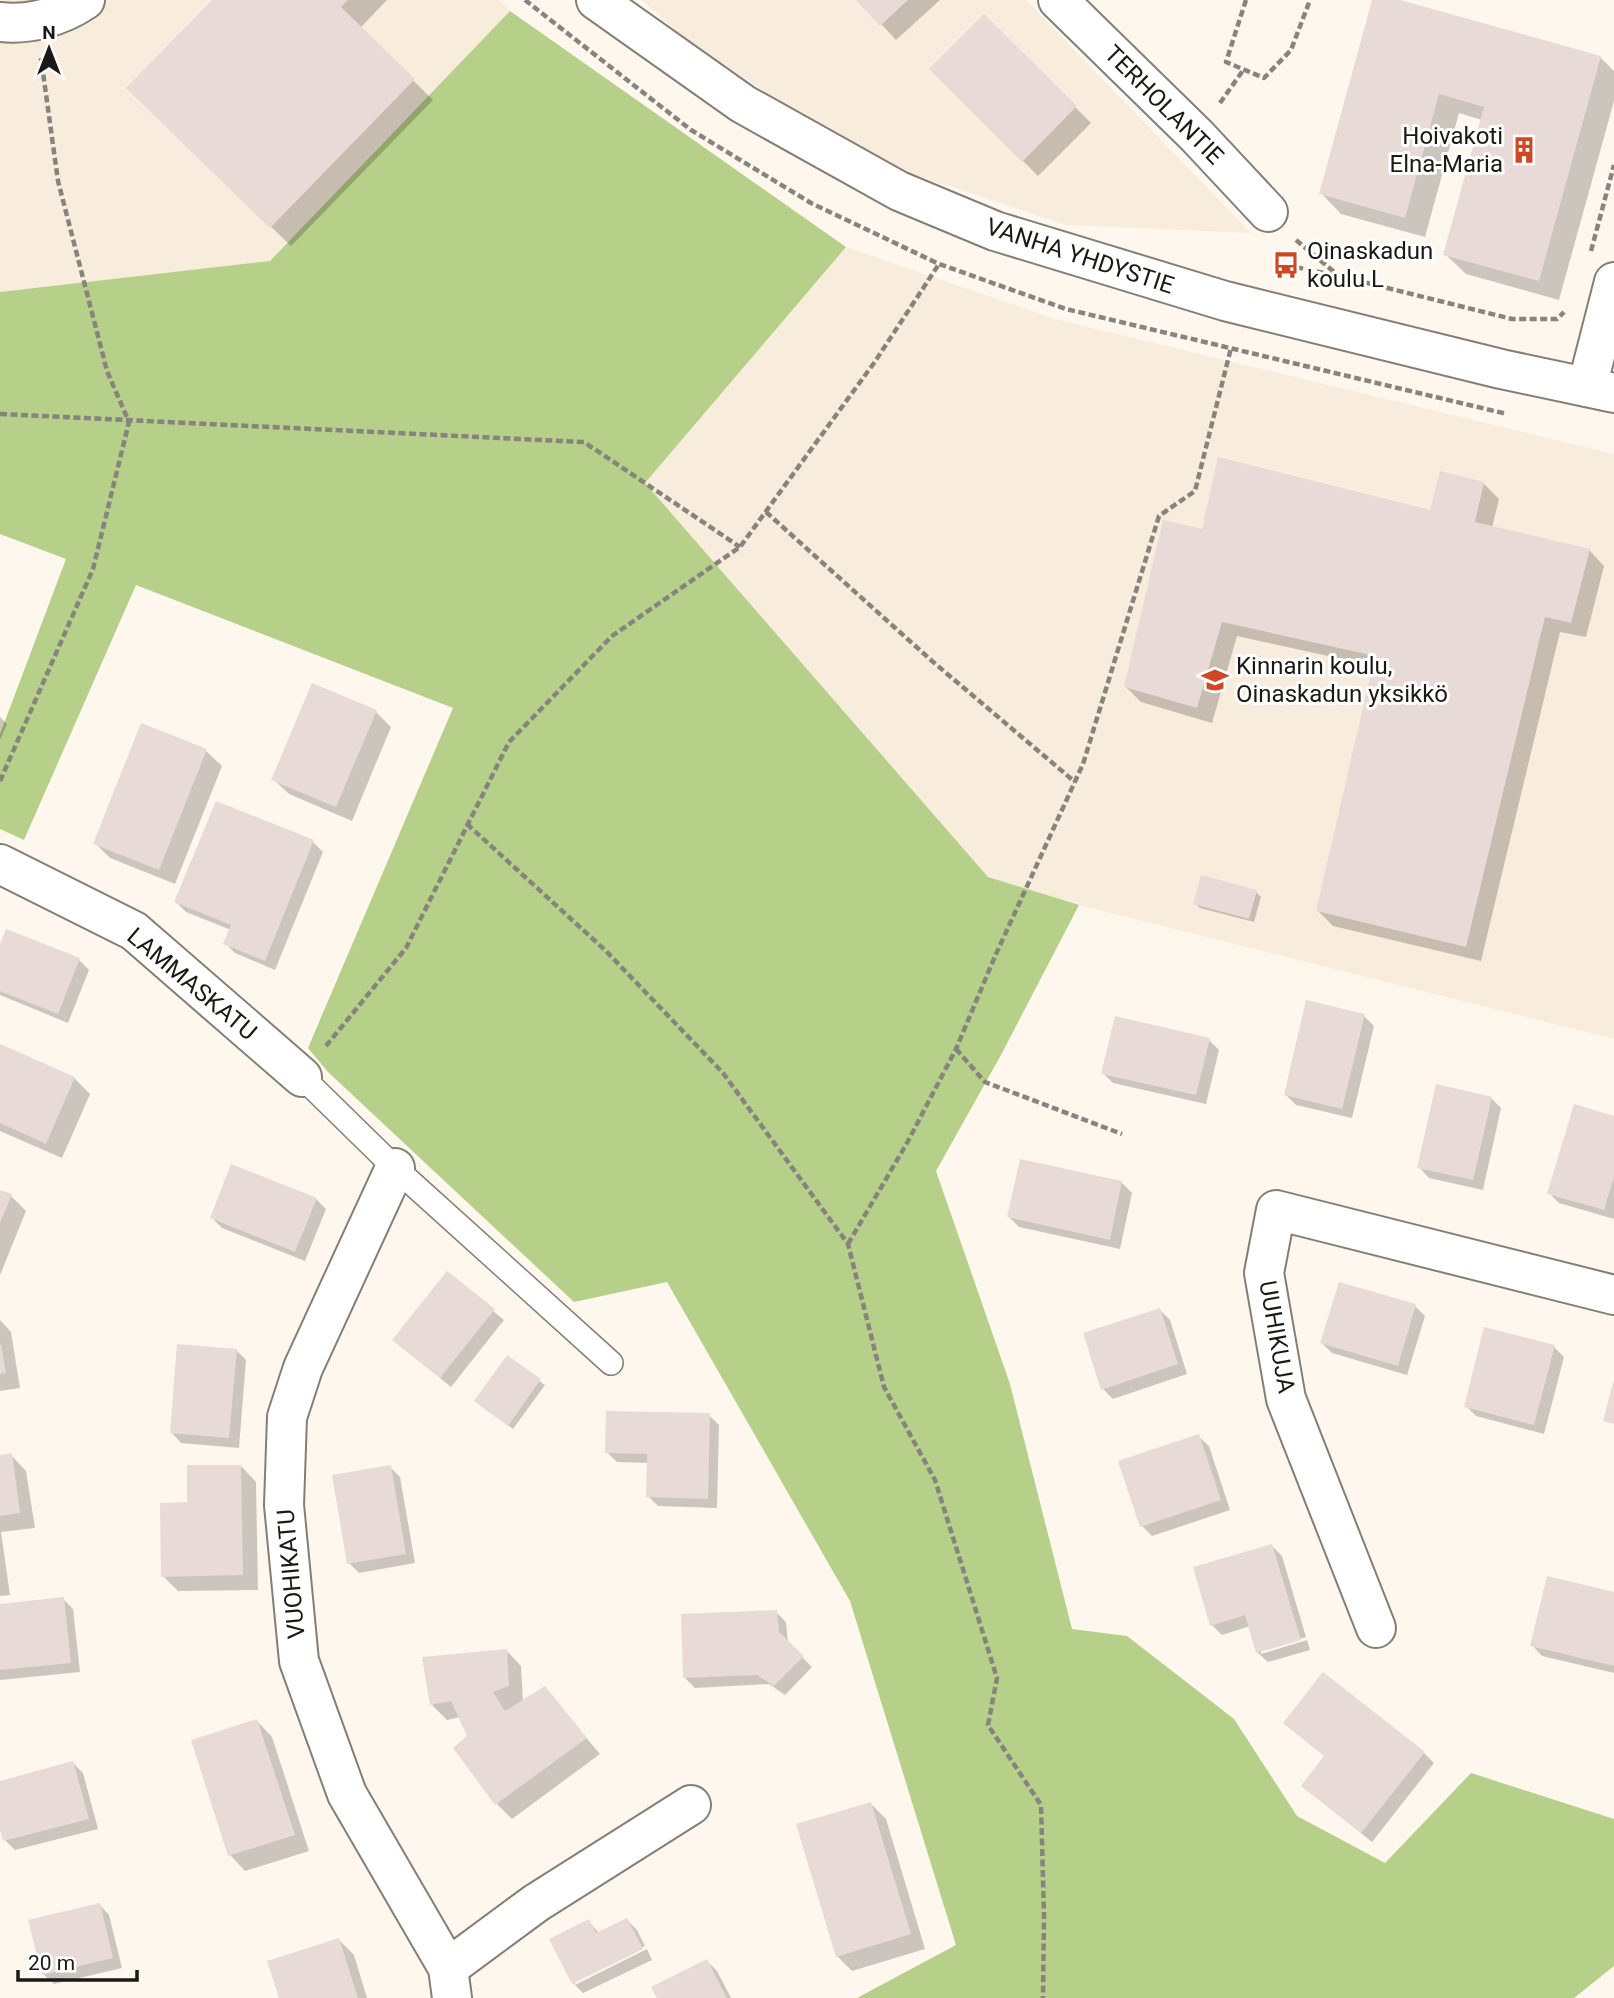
<svg xmlns="http://www.w3.org/2000/svg" width="1614" height="1998" font-family="Roboto,sans-serif">
<style>
.built{fill:#f8ecdc}
.forest{fill:#b6cf89}
.shadow{fill:#0003}
.building{fill:#e7dad7}
.lines{fill:none;stroke-linecap:round;stroke-linejoin:round}
.lane-casing{stroke:#847e76;stroke-width:26}
.street-casing{stroke:#847e76;stroke-width:42}
.secondary-casing{stroke:#847e76;stroke-width:42}
.path{stroke:#87837d;stroke-width:4.5;stroke-dasharray:7 3.5;stroke-linecap:butt}
.lane{stroke:#fff;stroke-width:23}
.street{stroke:#fff;stroke-width:38}
.secondary{stroke:#fff;stroke-width:38}
.labels{text-anchor:middle;stroke-width:6;stroke-linejoin:round;paint-order:stroke}
.street-label{font-size:24px;fill:#1b1916;stroke:#fff}
.poi-label{font-size:24px;fill:#1b1916;stroke:#fff;text-anchor:start}
</style>
<rect width="100%" height="100%" fill="#fef7ed"/>
<!-- built -->
<g class="built">
<polygon points="0,0 499,0 510,11 270,261 0,292"/>
<polygon points="642,0 1026,0 1251,233 1066,225 865,158 683,37"/>
<polygon points="846,247 1055,319 1614,454 1614,1039 1079,905 988,877 645,483"/>
</g>
<!-- forest -->
<polygon class="forest" points="510,11 846,247 645,483 988,877 1079,905 1001,1055 936,1171 1010,1384 1072,1629 1127,1636 1234,1719 1297,1816 1385,1863 1471,1773 1614,1819 1614,1966 1574,1998 857,1998 956,1945 850,1601 667,1282 574,1302 328,1072 308,1048 453,708 136,585 24,840 0,829 0,734 66,559 0,534 0,292 270,261"/>
<!-- shadow -->
<g class="shadow">
<polygon points="214,0 387,0 360,28 433,100 291,246 148,108"/>
<polygon points="859,0 940,0 896,40"/>
<polygon points="1374,0 1393,0 1600,57 1614,71 1614,101 1559,300 1466,274 1445,254 1482,120 1459,113 1425,237 1341,214 1321,193"/>
<polygon points="984,16 1091,123 1038,176 931,69"/>
<polygon points="1484,484 1499,499 1492,528 1589,550 1604,566 1586,637 1560,632 1481,961 1333,926 1317,910 1374,666 1237,636 1212,723 1141,702 1126,687 1203,531 1432,512"/>
<polygon points="376,712 391,727 352,821 289,794 273,779"/>
<polygon points="0,717 7,724 0,740"/>
<polygon points="206,751 222,766 175,884 110,858 95,843"/>
<polygon points="313,842 323,852 275,970 235,953 225,943 231,930 186,912 176,902"/>
<polygon points="1256,892 1261,897 1254,922 1200,908 1195,903"/>
<polygon points="0,948 79,960 89,970 68,1023 0,995"/>
<polygon points="1364,1016 1374,1026 1352,1118 1296,1105 1286,1095"/>
<polygon points="1209,1040 1219,1050 1206,1104 1113,1083 1103,1073"/>
<polygon points="0,1046 74,1078 90,1094 62,1158 0,1131"/>
<polygon points="1491,1098 1501,1108 1483,1190 1429,1178 1419,1167"/>
<polygon points="1614,1117 1614,1219 1559,1203 1549,1193"/>
<polygon points="1122,1183 1132,1193 1120,1249 1019,1227 1009,1217"/>
<polygon points="0,1192 11,1196 26,1211 0,1275"/>
<polygon points="316,1199 326,1209 305,1261 222,1228 212,1218"/>
<polygon points="447,1273 504,1320 451,1387 394,1340"/>
<polygon points="1415,1306 1425,1316 1407,1375 1332,1353 1322,1343"/>
<polygon points="1160,1310 1170,1320 1187,1374 1113,1399 1103,1389"/>
<polygon points="0,1320 11,1332 20,1388 0,1391"/>
<polygon points="1554,1347 1564,1357 1544,1434 1476,1416 1466,1406"/>
<polygon points="236,1350 246,1360 239,1448 181,1443 171,1432"/>
<polygon points="507,1357 545,1385 513,1429 480,1405"/>
<polygon points="709,1415 719,1425 717,1508 658,1506 648,1496 648,1463 617,1462 607,1452"/>
<polygon points="1198,1436 1209,1446 1230,1510 1152,1536 1142,1526"/>
<polygon points="11,1455 26,1471 35,1528 1,1532 10,1595 0,1596 0,1457"/>
<polygon points="241,1466 256,1482 258,1590 178,1591 163,1576 189,1504"/>
<polygon points="390,1467 400,1477 415,1563 359,1573 349,1563"/>
<polygon points="1272,1546 1282,1556 1306,1637 1261,1650 1261,1654 1307,1640 1310,1650 1268,1662 1257,1652 1250,1626 1222,1635 1212,1625"/>
<polygon points="1614,1594 1614,1673 1542,1656 1532,1645"/>
<polygon points="63,1599 73,1609 80,1672 0,1680 0,1605"/>
<polygon points="776,1612 786,1622 788,1643 812,1667 785,1695 769,1684 695,1688 685,1678"/>
<polygon points="506,1650 521,1666 523,1701 544,1688 600,1754 512,1819 497,1804 455,1748 469,1736 460,1717 447,1720 432,1705"/>
<polygon points="257,1721 272,1737 309,1851 245,1871 230,1855"/>
<polygon points="1285,1723 1424,1753 1434,1763 1372,1842 1303,1786 1326,1757"/>
<polygon points="73,1763 83,1773 98,1829 15,1850 5,1840 0,1823 0,1783"/>
<polygon points="871,1804 886,1819 925,1949 852,1971 837,1956"/>
<polygon points="99,1904 109,1915 122,1968 54,1984 43,1974"/>
<polygon points="627,1920 637,1930 645,1946 575,1981 575,1985 573,1983 588,1921 599,1933"/>
<polygon points="339,1940 354,1955 367,1998 281,1998"/>
<polygon points="647,1949 652,1960 583,1993 575,1985"/>
<polygon points="707,1961 717,1971 731,1998 659,1998"/>
</g>
<!-- building -->
<g class="building">
<polygon points="212,0 348,0 341,7 415,79 270,228 126,88"/>
<polygon points="856,0 908,0 880,26"/>
<polygon points="1372,0 1400,0 1601,56 1539,281 1443,255 1484,107 1439,94 1405,218 1319,194"/>
<polygon points="984,14 1077,106 1022,162 929,69"/>
<polygon points="1218,457 1430,510 1440,471 1484,482 1475,522 1590,549 1571,623 1545,617 1466,947 1316,911 1375,656 1222,622 1197,708 1124,687 1163,520 1202,529"/>
<polygon points="312,683 377,710 336,807 271,780"/>
<polygon points="141,723 207,749 159,870 93,844"/>
<polygon points="216,801 314,840 265,961 223,944 231,925 174,902"/>
<polygon points="1201,875 1257,890 1249,919 1193,904"/>
<polygon points="6,929 80,958 58,1014 0,991 0,944"/>
<polygon points="1306,1000 1365,1014 1342,1109 1284,1095"/>
<polygon points="1115,1016 1210,1038 1196,1095 1101,1074"/>
<polygon points="0,1044 75,1077 46,1144 0,1123"/>
<polygon points="1436,1084 1492,1097 1473,1180 1417,1168"/>
<polygon points="1574,1104 1614,1116 1614,1177 1604,1210 1547,1194"/>
<polygon points="1020,1159 1122,1181 1110,1240 1007,1217"/>
<polygon points="231,1164 317,1198 295,1252 210,1218"/>
<polygon points="0,1190 12,1194 0,1223"/>
<polygon points="447,1271 495,1309 440,1378 392,1340"/>
<polygon points="1339,1282 1416,1304 1398,1366 1320,1343"/>
<polygon points="1160,1308 1178,1364 1101,1390 1083,1333"/>
<polygon points="1484,1327 1555,1345 1534,1425 1464,1407"/>
<polygon points="1,1344 6,1373 0,1374 0,1345"/>
<polygon points="177,1344 237,1349 229,1438 170,1433"/>
<polygon points="507,1355 541,1379 508,1426 474,1401"/>
<polygon points="1613,1382 1614,1382 1614,1424 1603,1421"/>
<polygon points="606,1411 710,1413 708,1499 646,1497 647,1454 605,1453"/>
<polygon points="1199,1434 1221,1500 1140,1527 1118,1461"/>
<polygon points="12,1453 20,1513 0,1516 0,1455"/>
<polygon points="187,1465 241,1465 243,1575 161,1577 160,1503 187,1502"/>
<polygon points="391,1465 406,1554 347,1564 332,1475"/>
<polygon points="1272,1544 1301,1640 1256,1653 1245,1615 1210,1626 1193,1567"/>
<polygon points="1547,1576 1614,1592 1614,1666 1530,1646"/>
<polygon points="64,1597 71,1663 0,1670 0,1604"/>
<polygon points="777,1610 779,1632 804,1656 774,1686 757,1675 683,1678 681,1614"/>
<polygon points="507,1649 509,1686 493,1692 505,1711 545,1686 587,1738 495,1805 453,1748 467,1736 451,1701 430,1705 422,1657"/>
<polygon points="1323,1672 1425,1752 1361,1833 1301,1786 1324,1756 1283,1723"/>
<polygon points="257,1719 295,1835 228,1856 191,1740"/>
<polygon points="73,1761 89,1819 3,1841 0,1830 0,1781"/>
<polygon points="871,1802 911,1934 836,1957 796,1824"/>
<polygon points="100,1903 113,1958 42,1975 28,1920"/>
<polygon points="627,1918 643,1949 572,1984 549,1939 589,1919 596,1933"/>
<polygon points="339,1938 358,1998 279,1998 267,1961"/>
<polygon points="707,1959 727,1998 657,1998 651,1987"/>
</g>
<g class="lines">
<defs>
<polyline id="lane" points="302,1077 395,1168 611,1363"/>
<g id="street">
<polyline points="1058,0 1197,136 1268,212"/>
<path d="M 0,22 C 30,25 60,17 85,0"/>
<polyline points="1587,387 1614,282"/>
<polyline points="0,864 134,931 302,1077"/>
<polyline points="395,1168 303,1368 287,1417 284,1505 299,1661 347,1794 448,1968 452,1998"/>
<polyline points="1376,1628 1286,1399 1264,1273 1276,1210 1614,1295"/>
<polyline points="448,1968 536,1903 691,1805"/>
</g>
<polyline id="secondary" points="596,0 743,104 899,191 995,231 1225,301 1501,369 1614,393"/>
</defs>
<!-- lane casing -->
<use href="#lane" class="lane-casing"/>
<!-- street casing -->
<use href="#street" class="street-casing"/>
<!-- secondary casing -->
<use href="#secondary" class="secondary-casing"/>
<!-- path -->
<g class="path">
<polyline points="525,0 691,130 811,203 939,264 1066,309 1507,414"/>
<polyline points="1246,0 1226,62 1264,78 1291,50 1310,0"/>
<polyline points="1220,103 1244,69"/>
<polyline points="1296,240 1339,276 1512,319 1557,319 1564,312"/>
<polyline points="1591,251 1614,165"/>
<polyline points="1286,265 1338,276"/>
<polyline points="0,414 584,442 740,547"/>
<polyline points="766,512 932,661 1075,782"/>
<polyline points="0,781 93,569 129,422 107,371 58,181 41,58"/>
<polyline points="467,824 605,950 723,1073 848,1244 884,1387 935,1480 997,1678 988,1725 1041,1805 1044,1916 1043,1998"/>
<polyline points="326,1046 406,948 509,742 612,636 740,547 874,363 939,264"/>
<polyline points="956,1049 985,1082 1122,1134"/>
<polyline points="848,1244 907,1143 956,1049 996,954 1083,764 1159,516 1195,491 1231,348"/>
</g>
<!-- lane -->
<use href="#lane" class="lane"/>
<!-- street -->
<use href="#street" class="street"/>
<!-- secondary -->
<use href="#secondary" class="secondary"/>
</g>
<!-- icons -->
<defs>
<symbol id="building-bare" viewBox="-9 -9 18 18"><path d="M-4-6H4V6H1V3H-1V6H-4ZM-2.5-4.3h1.7v1.8h-1.7ZM.8-4.3h1.7v1.8H.8ZM-2.5-1h1.7V.8h-1.7ZM.8-1h1.7V.8H.8Z" fill="#d04724" stroke="#fff" stroke-width="2.5" paint-order="stroke"/></symbol>
<symbol id="bus-bare" viewBox="-9 -9 18 18"><path d="M-5-6H5V4H4V6H2V4H-2V6H-4V4H-5ZM-3.5-4V0h7V-4ZM-3.5 1.2v1.5H-2V1.2ZM2 1.2v1.5H3.5V1.2Z" fill="#d04724" stroke="#fff" stroke-width="2.5" paint-order="stroke"/></symbol>
<symbol id="school-bare" viewBox="-9 -9 18 18"><path d="M0-5L7-2L0 1L-7-2ZM-4 1L0 2.5L4 1V4Q0 6-4 4Z" fill="#d04724" stroke="#fff" stroke-width="2.5" paint-order="stroke"/></symbol>
</defs>
<g fill-rule="evenodd">
<use href="#building-bare" x="1505" y="131" width="38" height="38"/>
<use href="#bus-bare" x="1267" y="246" width="38" height="38"/>
<use href="#school-bare" x="1196" y="661" width="38" height="38"/>
</g>
<g class="labels">
<!-- street labels -->
<g class="street-label">
<text transform="translate(1164 105) rotate(45)" y="8">TERHOLANTIE</text>
<text transform="translate(1080 256) rotate(18)" y="8">VANHA YHDYSTIE</text>
<text transform="translate(192 984) rotate(40)" y="8">LAMMASKATU</text>
<text transform="translate(1277 1337) rotate(80)" y="8">UUHIKUJA</text>
<text transform="translate(291 1574) rotate(-95)" y="8">VUOHIKATU</text>
</g>
<!-- poi labels -->
<g class="poi-label">
<text x="1503" y="144" text-anchor="end">Hoivakoti<tspan x="1503" dy="28">Elna-Maria</tspan></text>
<text x="1307" y="259">Oinaskadun<tspan x="1307" dy="28">koulu L</tspan></text>
<text x="1236" y="674">Kinnarin koulu,<tspan x="1236" dy="28">Oinaskadun yksikkö</tspan></text>
</g>
</g>
<!-- north arrow -->
<g transform="translate(49 49)" stroke="#ffffff" stroke-width="5" paint-order="stroke">
<path d="M0-5L12 26L0 18L-12 26Z" fill="#1b1916"/>
<text y="-10" font-size="19" font-weight="bold" text-anchor="middle" fill="#1b1916">N</text>
</g>
<!-- scale -->
<path d="M18 1970v10h119v-10" fill="none" stroke="#1b1916" stroke-width="3.5"/>
<text x="28" y="1970" font-size="21" fill="#1b1916" stroke="#ffffff" stroke-width="5" paint-order="stroke">20 m</text>
</svg>
